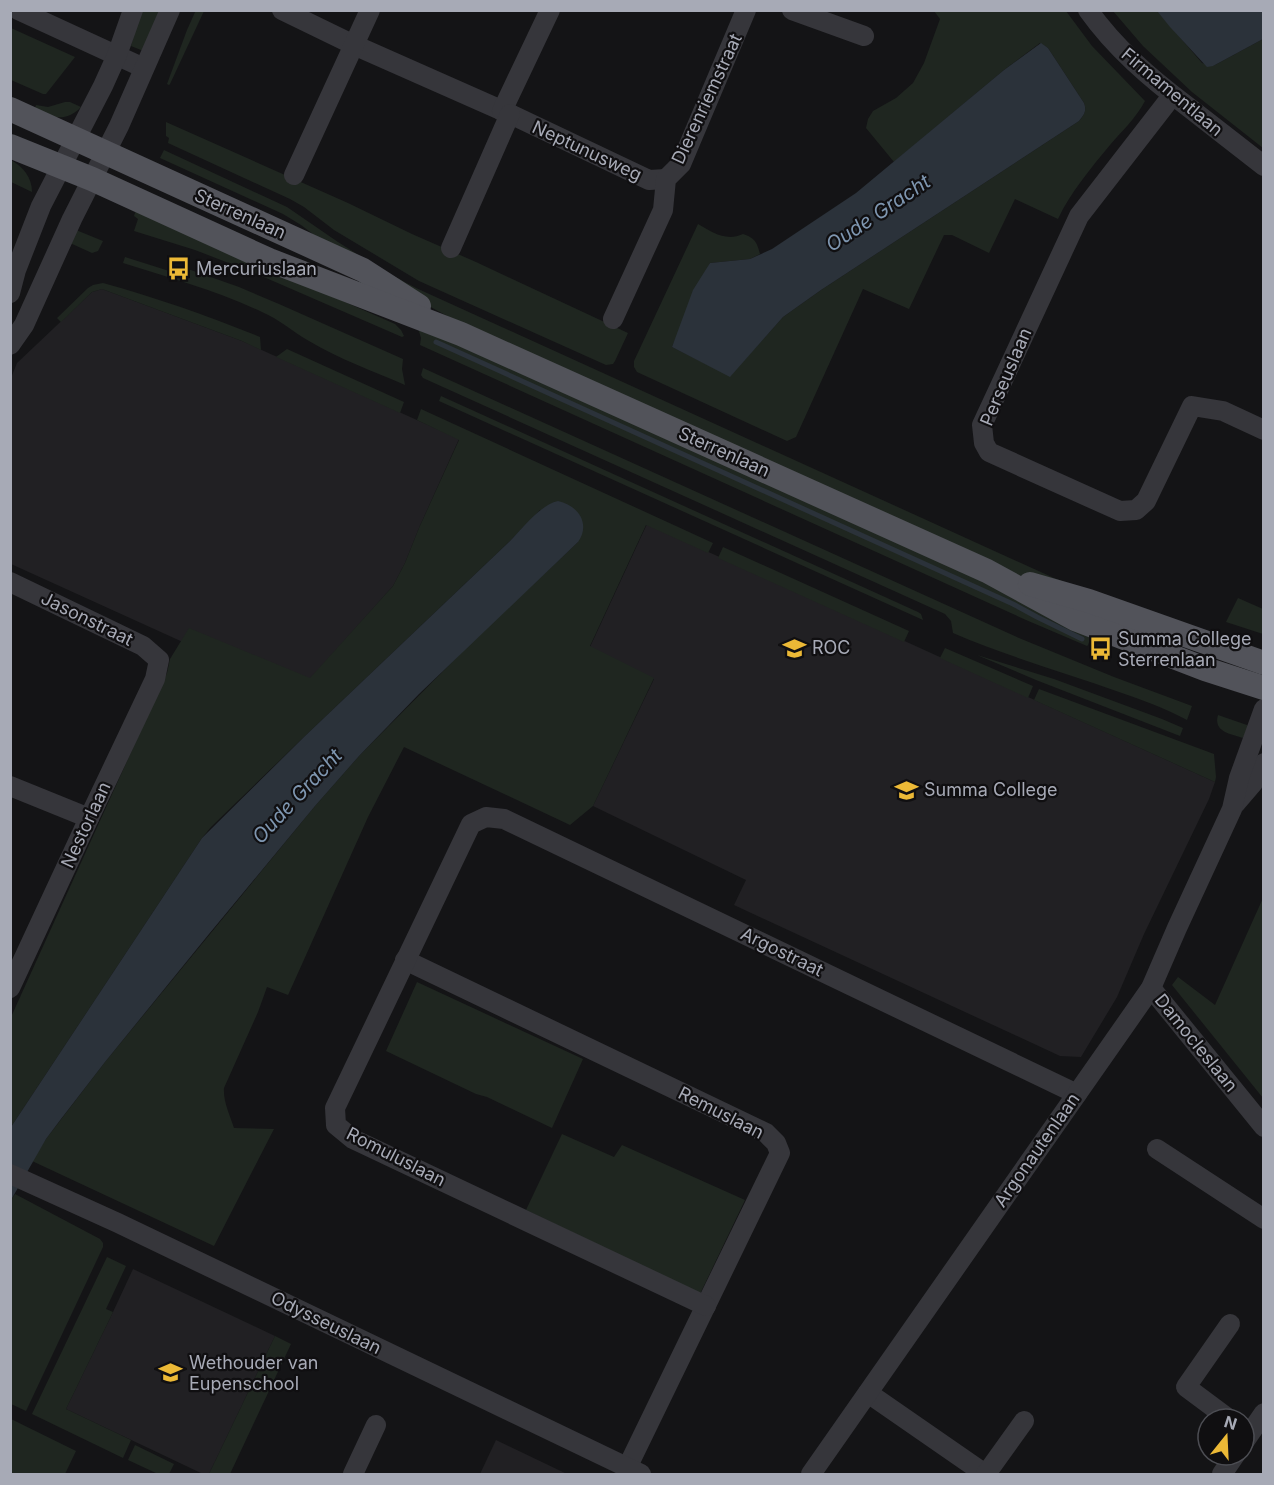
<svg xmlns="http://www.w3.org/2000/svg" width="1274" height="1485" font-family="Inter,sans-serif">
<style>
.built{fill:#212023}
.green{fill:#1f2620}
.water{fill:#2b323a}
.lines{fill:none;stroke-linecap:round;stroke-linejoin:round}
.stream{stroke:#2b323a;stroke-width:5}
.minor{stroke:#36363b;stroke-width:20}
.major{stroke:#52535a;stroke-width:24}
.labels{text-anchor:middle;stroke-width:4.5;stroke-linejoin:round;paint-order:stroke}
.street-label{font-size:18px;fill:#a7aab6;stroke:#100f11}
.poi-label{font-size:18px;fill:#a7aab6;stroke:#100f11;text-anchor:start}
.water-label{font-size:20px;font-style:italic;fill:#7e96b0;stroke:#100f11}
</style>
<rect width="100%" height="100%" fill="#141416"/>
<!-- built -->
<g class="built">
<polygon points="102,289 242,341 459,439 419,528 405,563 393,586 310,679 262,678 11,564 11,378 17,363 92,292"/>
<polygon points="647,524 1215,782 1209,799 1144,934 1117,997 1081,1057 1060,1056 734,905 746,880 593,806 654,679 590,647"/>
<polygon points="133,1269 275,1336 209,1474 203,1474 66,1409 113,1312"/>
<polygon points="496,1440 567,1474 480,1474"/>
</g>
<!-- green -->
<g class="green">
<polygon points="196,10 204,11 170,84 169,85 167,84 187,30"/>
<polygon points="140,11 165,11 146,52 131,46"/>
<path d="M 934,11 L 1066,11 L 1092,46 L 1145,101 C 1136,118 1122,131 1110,145 C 1091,168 1070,193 1058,219 L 1015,199 L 989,253 L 952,235 L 944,235 L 909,309 L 863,289 L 796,437 L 787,441 L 637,372 L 634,367 L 634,361 L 698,224 C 712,232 726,242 743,234 C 755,238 757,242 760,254 L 750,259 L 710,263 L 672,347 L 730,376 L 783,317 L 821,290 L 1079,121 C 1084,115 1087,111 1084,103 L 1048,48 L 1040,43 L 1004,70 L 894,162 L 866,128 L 868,119 L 873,111 L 896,98 L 913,83 L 924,63 L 940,19 Z"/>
<polygon points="1113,11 1157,11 1202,63 1213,66 1263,39 1263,148 1192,92 1143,46"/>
<polygon points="11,28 75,57 46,94 43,94 11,80"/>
<path d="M 65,102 L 70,102 L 81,107 C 66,123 52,117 34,111 L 36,105 L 48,107 Z"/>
<polygon points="166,122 348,203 412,234 476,262 628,333 615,361 613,364 606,365 419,281 334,230 304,207 290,199 168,143 169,138 166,136"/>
<polygon points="164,150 287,207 338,242 384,271 416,288 1054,578 1075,586 1026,578 1008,571 449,317 427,305 326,244 301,225 283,214 160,158"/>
<path d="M 11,160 C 23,167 32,177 32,192 L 11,182 Z"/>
<polygon points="136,210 395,324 401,330 404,336 402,337 252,272 195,250 134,231 138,219 134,216"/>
<polygon points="76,230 103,241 98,251 92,253 70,243"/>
<path d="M 125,257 L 185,276 L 188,269 L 239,287 L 279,304 L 403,359 L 402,369 L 405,385 C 373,371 339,359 309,341 C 293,332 279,319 262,312 C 218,291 170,278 123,263 Z"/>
<path d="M 103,283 C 157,298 209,316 260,337 L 261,350 L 242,341 L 102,289 L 92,292 L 61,322 L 57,318 L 88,288 L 93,285 Z"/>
<polygon points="417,325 1017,596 1091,637 1088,645 1087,646 1026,620 420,345 421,338"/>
<polygon points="287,349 404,402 400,413 276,357"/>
<path d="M 423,368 L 1019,638 L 1114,677 L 1192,706 L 1187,720 C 1165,708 1142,700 1119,692 C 1063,672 1006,656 953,633 L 951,621 L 945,614 L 423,378 L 421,375 Z"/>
<polygon points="441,396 918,612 921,614 923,620 439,401"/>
<path d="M 421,409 L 713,543 L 708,553 L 646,525 L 590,646 L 654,678 L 593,806 L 570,825 L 404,747 L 368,817 L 289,993 L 288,995 L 267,987 L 258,1012 L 224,1088 C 223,1102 230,1115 234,1128 L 274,1129 L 214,1246 L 32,1161 L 46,1139 L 105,1062 L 315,806 L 359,756 L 470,644 L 578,542 L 540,510 L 510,541 L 305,736 L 211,827 L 202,838 L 11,1127 L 11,1017 L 167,673 L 170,659 L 189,628 L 310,678 L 393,586 L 405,563 L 419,528 L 459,440 L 417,420 Z"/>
<polygon points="723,547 909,631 904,642 718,558"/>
<polygon points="1238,598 1263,609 1263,634 1226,622"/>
<polygon points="945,648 1033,686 1028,698 940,658"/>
<polygon points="977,655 1054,679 1162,719 1183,728 1180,736 1036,680"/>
<polygon points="1039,689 1214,754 1216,777 1215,782 1034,700"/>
<path d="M 1218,715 L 1247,725 L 1248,727 L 1243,738 C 1231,734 1213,732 1218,715 Z"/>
<polygon points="1263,898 1263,1098 1172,985 1178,977 1215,1005"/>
<polygon points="417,982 583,1059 552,1128 487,1097 476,1094 386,1051"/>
<polygon points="562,1134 614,1157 622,1145 745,1200 700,1294 526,1210"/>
<polygon points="15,1194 100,1239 103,1243 103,1247 26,1411 11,1404 10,1201"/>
<polygon points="107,1257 126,1266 106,1309 113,1312 66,1409 131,1440 123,1458 32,1414"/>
<polygon points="275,1336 291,1344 230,1474 209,1474"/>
<polygon points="11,1419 76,1451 65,1474 11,1474"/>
<polygon points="135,1445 174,1464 169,1474 158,1474 128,1460"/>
</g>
<!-- water -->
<g class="water">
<polygon points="1157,11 1263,11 1263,39 1213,66 1207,67 1170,27"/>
<path d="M 1041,43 L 1048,48 L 1084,103 C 1087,111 1084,115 1079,121 L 821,290 L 783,317 L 730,377 L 672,347 L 693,290 L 710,263 L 750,259 L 772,249 L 856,193 L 1004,70 Z"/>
<path d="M 558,501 C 578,505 591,524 578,542 L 419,694 L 359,756 L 315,806 L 209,934 L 105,1062 L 61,1119 L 46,1139 L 11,1200 L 11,1127 L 202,838 L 305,736 L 510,541 C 523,528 540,505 558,501 Z"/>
</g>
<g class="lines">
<!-- stream -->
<polyline class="stream" points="436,342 1013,604 1037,617 1082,639"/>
<!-- minor -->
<g class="minor">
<polyline points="18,10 144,68"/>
<polyline points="282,10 354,45 510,114 649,180 666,179"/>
<polyline points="792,10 864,36"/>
<path d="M 1088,10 C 1115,48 1150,78 1187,106 C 1213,126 1238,146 1264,166"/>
<polyline points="1172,96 1079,216 982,425 984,443 989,452 1120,511 1136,510 1146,501 1192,406 1223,411 1264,430"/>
<polyline points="502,111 550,10"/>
<polyline points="294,175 370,10"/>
<polyline points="451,248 510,114"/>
<polyline points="10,293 16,270 41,206 103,86 117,55 133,10"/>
<polyline points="613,319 663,210 666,179 681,164 746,10"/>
<polyline points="10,345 24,325 72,219 119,126 170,10"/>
<polyline points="10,582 143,646 159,660 155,679 89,818 10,988"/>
<polyline points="10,786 89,818"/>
<polyline points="1235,804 1253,783 1264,763"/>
<polyline points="405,960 766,1133 776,1143 780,1153 627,1468"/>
<polyline points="1151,988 1264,1127"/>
<polyline points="1157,1149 1264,1219"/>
<polyline points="10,1174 118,1223 641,1474"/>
<polyline points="706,1306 353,1139 336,1125 335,1108 471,824 486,817 504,819 1077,1094"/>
<polyline points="868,1393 985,1474"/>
<polyline points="1229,1419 1186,1387 1230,1324"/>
<polyline points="1244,1442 1264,1413"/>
<polyline points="353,1474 376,1425"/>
<polyline points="811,1474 1151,988 1177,928 1232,809 1239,778 1264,709"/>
<polyline points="986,1474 1024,1421"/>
<polyline points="1222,1474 1235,1455"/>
</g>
<!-- major -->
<g class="major">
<polyline points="10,109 363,270 419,306"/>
<polyline points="10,146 92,179 269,260 461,334 987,571 1075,619 1205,669 1264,688"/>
<polyline points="1030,584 1089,601 1264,663"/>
</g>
</g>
<!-- icons -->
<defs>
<symbol id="bus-bare" viewBox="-9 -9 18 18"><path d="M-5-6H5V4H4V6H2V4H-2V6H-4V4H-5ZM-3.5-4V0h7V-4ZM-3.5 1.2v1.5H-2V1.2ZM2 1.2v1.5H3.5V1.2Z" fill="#ecb936" stroke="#100f11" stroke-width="2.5" paint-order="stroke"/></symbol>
<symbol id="university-bare" viewBox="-9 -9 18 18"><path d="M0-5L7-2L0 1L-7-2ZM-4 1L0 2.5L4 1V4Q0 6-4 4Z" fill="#ecb936" stroke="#100f11" stroke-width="2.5" paint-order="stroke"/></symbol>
<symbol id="school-bare" viewBox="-9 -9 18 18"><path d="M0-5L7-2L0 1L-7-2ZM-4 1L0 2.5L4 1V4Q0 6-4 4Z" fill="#ecb936" stroke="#100f11" stroke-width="2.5" paint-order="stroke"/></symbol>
</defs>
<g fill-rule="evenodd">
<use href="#bus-bare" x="162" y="252" width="33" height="33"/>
<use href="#university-bare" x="778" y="632" width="33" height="33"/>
<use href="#bus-bare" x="1084" y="632" width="33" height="33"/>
<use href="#university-bare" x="890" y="774" width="33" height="33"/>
<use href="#school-bare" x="154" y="1356" width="33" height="33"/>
</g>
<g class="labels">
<!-- street labels -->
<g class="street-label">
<text transform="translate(1172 92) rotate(40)" y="6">Firmamentlaan</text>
<text transform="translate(707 99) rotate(-65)" y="6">Dierenriemstraat</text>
<text transform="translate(587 151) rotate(25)" y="6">Neptunusweg</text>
<text transform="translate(240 214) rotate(24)" y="6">Sterrenlaan</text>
<text transform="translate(1006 377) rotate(-67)" y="6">Perseuslaan</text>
<text transform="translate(724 452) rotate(24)" y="6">Sterrenlaan</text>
<text transform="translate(87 619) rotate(26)" y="6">Jasonstraat</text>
<text transform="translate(86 825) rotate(-65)" y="6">Nestorlaan</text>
<text transform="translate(782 952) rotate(26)" y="6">Argostraat</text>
<text transform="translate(1196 1043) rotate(51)" y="6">Damocleslaan</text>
<text transform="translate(721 1113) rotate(27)" y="6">Remuslaan</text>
<text transform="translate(1037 1150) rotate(-55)" y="6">Argonautenlaan</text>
<text transform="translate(396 1157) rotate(27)" y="6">Romuluslaan</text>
<text transform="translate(326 1323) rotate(26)" y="6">Odysseuslaan</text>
</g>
<!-- poi labels -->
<g class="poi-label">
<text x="196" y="275">Mercuriuslaan</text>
<text x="1118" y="645">Summa College<tspan x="1118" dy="21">Sterrenlaan</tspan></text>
<text x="812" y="654">ROC</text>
<text x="924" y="796">Summa College</text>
<text x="189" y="1369">Wethouder van<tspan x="189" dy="21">Eupenschool</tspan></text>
</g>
<!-- water labels -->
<g class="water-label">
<text transform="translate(878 213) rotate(-34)" y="7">Oude Gracht</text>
<text transform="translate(297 796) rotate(-47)" y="7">Oude Gracht</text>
</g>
</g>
<!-- border -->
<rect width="1274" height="1485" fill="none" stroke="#a7aab6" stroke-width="24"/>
<!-- north arrow -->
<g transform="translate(1226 1437) rotate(18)"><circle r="28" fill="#100f11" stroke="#4c4d53" stroke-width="1.5"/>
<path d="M0-4.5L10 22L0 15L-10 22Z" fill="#ecb936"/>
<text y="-9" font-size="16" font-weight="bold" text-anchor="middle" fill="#a7aab6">N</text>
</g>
</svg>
